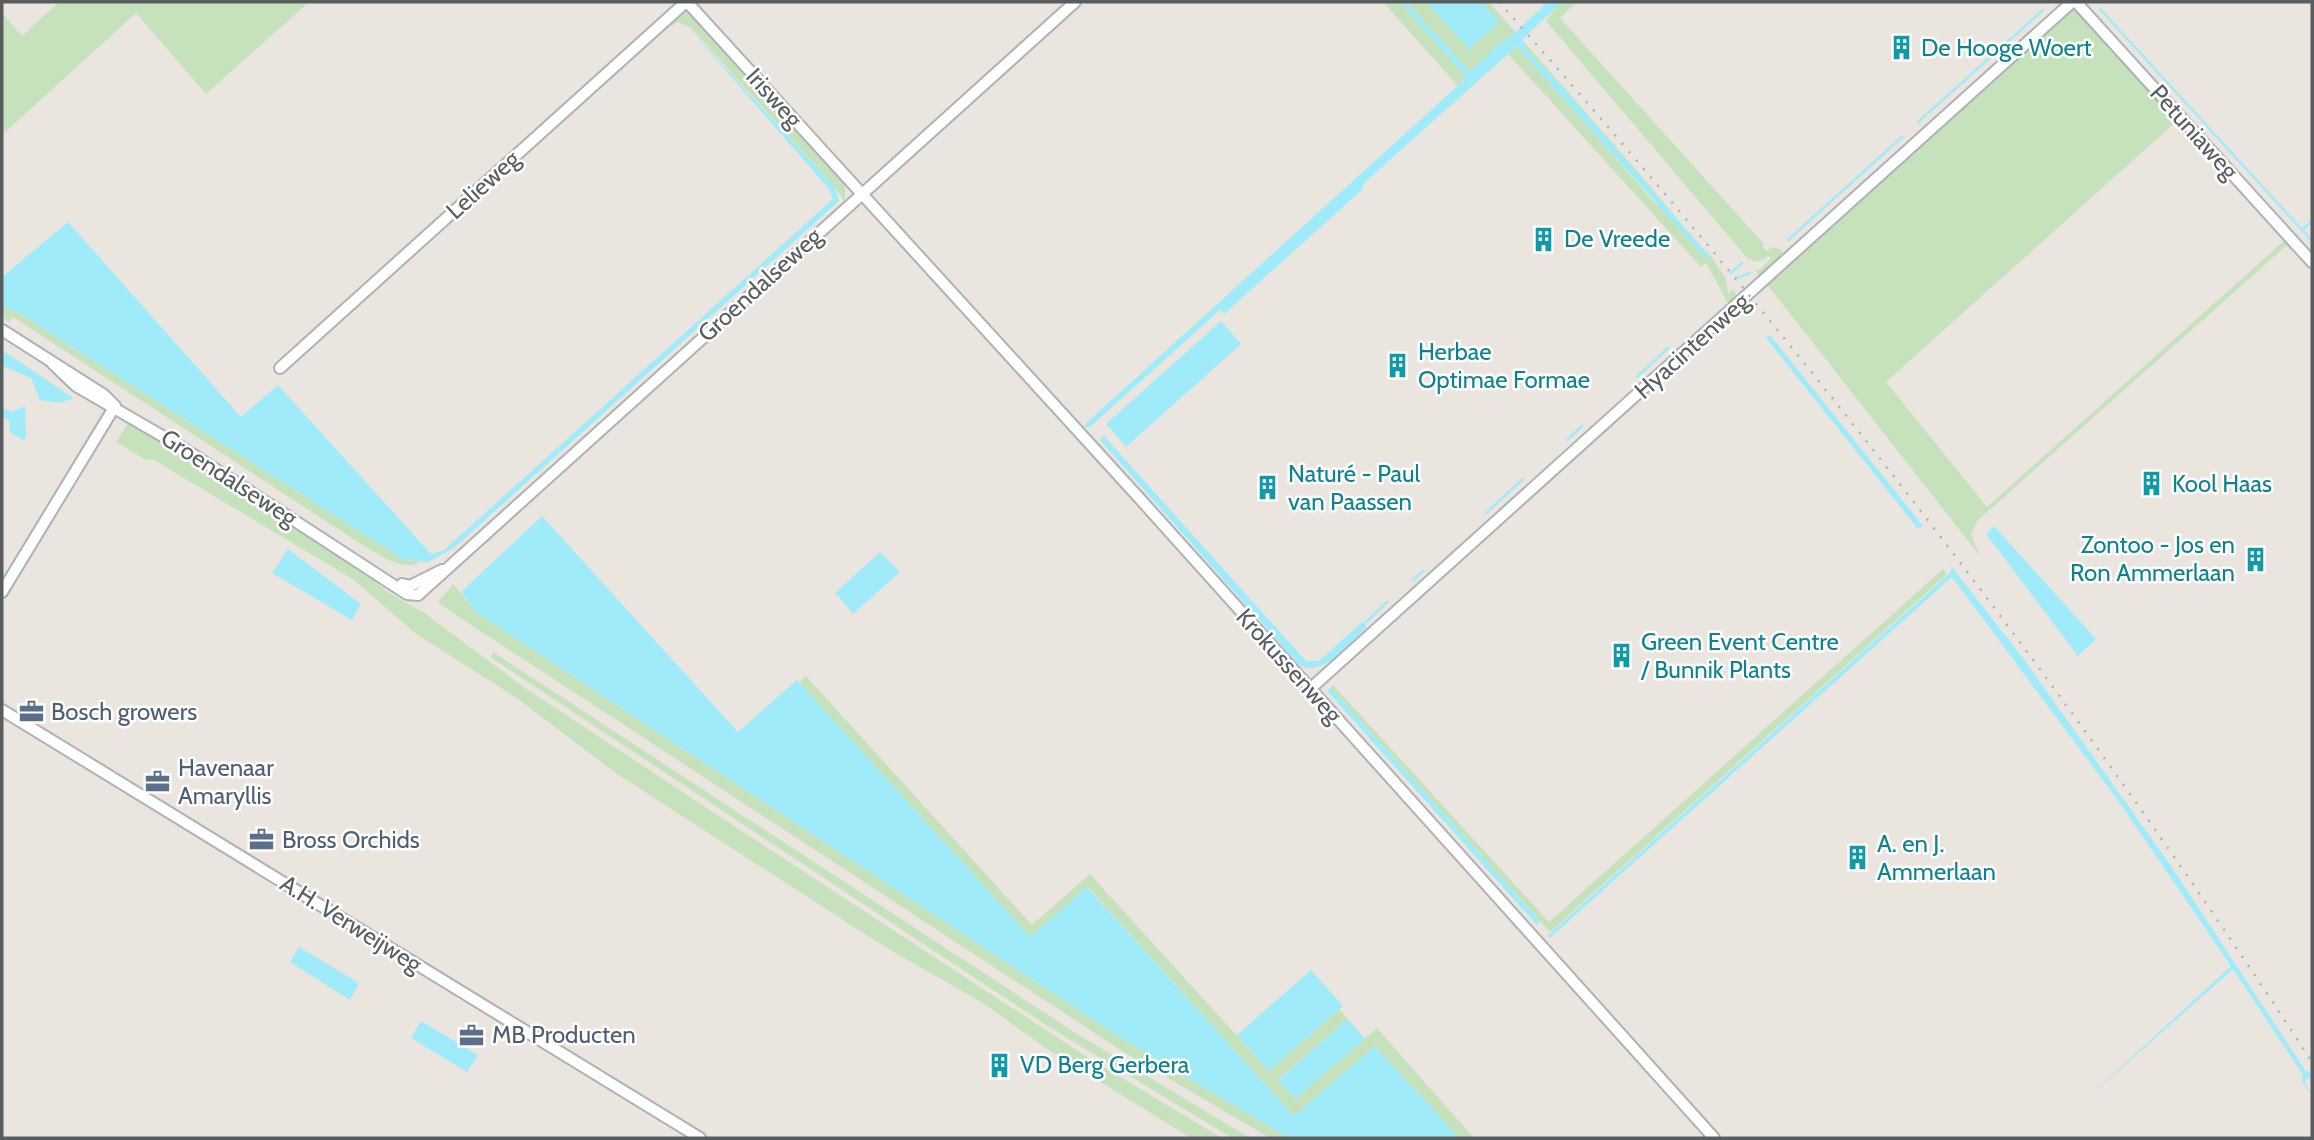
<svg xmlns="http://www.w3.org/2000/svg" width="2314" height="1140" font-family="Cabin,sans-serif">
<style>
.green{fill:#c6e2bc}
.water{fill:#a0ebfa}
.pier{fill:#ebe5df}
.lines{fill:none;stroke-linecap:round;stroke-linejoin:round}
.stream{stroke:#a0ebfa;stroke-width:2.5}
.canal{stroke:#a0ebfa;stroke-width:10}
.minor-casing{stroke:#adb2b5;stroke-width:14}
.minor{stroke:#fff;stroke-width:10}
.rail{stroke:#aeafb0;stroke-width:2.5;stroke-dasharray:2 9;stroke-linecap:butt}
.labels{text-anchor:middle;stroke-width:5;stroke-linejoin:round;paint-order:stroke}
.culture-label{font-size:24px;fill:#0d838f;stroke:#fff;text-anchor:start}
.street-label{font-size:24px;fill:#585e60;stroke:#fff}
.service-label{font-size:24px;fill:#4e5e75;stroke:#fff;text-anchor:start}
</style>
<rect width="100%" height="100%" fill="#ebe5df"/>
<!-- green -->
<g class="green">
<polygon points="59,2 309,2 206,94 136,13 2,135 2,13 22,36"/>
<polygon points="1383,2 1400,2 1461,71 1465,77 1458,86"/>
<polygon points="1406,2 1489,2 1517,34 1503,41 1470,72"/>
<polygon points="1561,2 1577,2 1560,18 1764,244 1762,247 1767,251 1772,247 1780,249 1784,255 1760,276 1755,270 1760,270 1771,258 1769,256 1758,262 1748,259 1546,21"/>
<polygon points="2071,9 2075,9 2179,119 1886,382 1987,507 2286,239 2293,247 2290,250 2286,246 1977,521 1971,534 1980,556 1766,283"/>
<polygon points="688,13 695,17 845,184 845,203 835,187 690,27 677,22 673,26 669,23 680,14"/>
<polygon points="1526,44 1710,254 1726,279 1728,294 1734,289 1733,286 1736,296 1728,303 1706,263 1701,267 1507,53 1518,46 1522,49 1651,199 1694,237 1525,48"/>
<path d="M 2,306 L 18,312 L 404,560 L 420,562 C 403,572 382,556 367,548 L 13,317 L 9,322 L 2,317 Z"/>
<polygon points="130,420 351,562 389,593 423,612 525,688 754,839 1087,1057 1222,1138 1191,1138 1047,1049 983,1003 885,947 617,774 518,699 415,633 354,580 152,459 146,460 116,442"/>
<polygon points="1943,569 1947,574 1550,932 1331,688 1333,685 1549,922"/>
<polygon points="453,584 476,612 1116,1035 1289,1138 1270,1138 1122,1051 459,617 438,602"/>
<polygon points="493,652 1074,1032 1250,1138 1232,1138 1049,1027 490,657"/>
<polygon points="806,676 1032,925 1090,874 1269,1071 1339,1009 1348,1019 1278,1079 1295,1099 1377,1028 1474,1138 1459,1138 1375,1046 1295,1117 1088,887 1030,937 799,683"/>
</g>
<!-- water -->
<g class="water">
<polygon points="1400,2 1406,2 1470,72 1503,41 1517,34 1526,44 1525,48 1562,86 1710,257 1706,259 1517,46 1363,184 1363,189 1224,314 1221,309 1090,427 1085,427 1084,425 1463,81 1465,77 1461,71"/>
<polygon points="1426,2 1481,2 1499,22 1469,49"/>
<polygon points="686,25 835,187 839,201 455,547 428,562 404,560 18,312 2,306 2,277 68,222 241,417 278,385 431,554 444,550 833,199 829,189"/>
<polygon points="1221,321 1241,344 1126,447 1106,424"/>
<polygon points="1770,335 1923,526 1918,529 1766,338"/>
<polygon points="2,350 72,397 72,399 59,403 40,400 31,378 2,366"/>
<polygon points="25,406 26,438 23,440 10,432 9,420 2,417 2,408 12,412"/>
<path d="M 1104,436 L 1306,661 L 1319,661 L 1362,622 L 1367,627 C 1350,642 1323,679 1299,665 L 1100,440 Z"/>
<polygon points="542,516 738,732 797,680 1030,937 1087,887 1294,1116 1375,1046 1459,1138 1289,1138 1116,1035 476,612 461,592"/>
<polygon points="1994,526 2096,639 2078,656 1986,534"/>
<polygon points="288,549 361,604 352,620 272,573"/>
<polygon points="880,552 900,572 853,614 835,593"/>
<polygon points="1951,566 2023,658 2171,866 2305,1070 2312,1074 2312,1079 2306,1078 2305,1082 2312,1097 2302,1081 2303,1075 2233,969 2071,1113 2231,966 2119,802 1952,577 1551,937 1547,936 1951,572"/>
<polygon points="1331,688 1540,921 1537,925 1327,691"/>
<polygon points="299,947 359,983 350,1000 290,962"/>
<polygon points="1311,970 1343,1006 1269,1071 1237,1035"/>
<polygon points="1348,1019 1365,1039 1295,1099 1278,1080"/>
<polygon points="421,1021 478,1055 467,1072 411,1038"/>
</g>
<!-- pier -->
<polygon class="pier" points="1534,52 1696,235 1712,259 1607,135"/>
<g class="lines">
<!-- stream -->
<g class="stream">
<polyline points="2100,9 2302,230"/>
<polyline points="1918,122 2043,10"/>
<polyline points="2312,221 2302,230 2312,241"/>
<polyline points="1788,240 1902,137"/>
<polyline points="1731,273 1742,263"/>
<polyline points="1736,278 1750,273"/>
<polyline points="1637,377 1668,348"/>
<polyline points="1567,440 1582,426"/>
<polyline points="1486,513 1523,479"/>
<polyline points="1413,580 1423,571"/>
<polyline points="1364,624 1387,602"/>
</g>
<!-- canal -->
<polyline class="canal" points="1510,44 1555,2"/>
<defs>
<g id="minor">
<polyline points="687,2 1141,500 1714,1138"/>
<polyline points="2076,2 2312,262"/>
<polyline points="2,330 104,395 113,404"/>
<polyline points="53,364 76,386 183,448 407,594 418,595 1075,2"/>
<polyline points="280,368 686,2"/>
<polyline points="402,584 410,586 442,570"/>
<polyline points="2,592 115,406"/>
<polyline points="1310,689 2072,2"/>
<polyline points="2,710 700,1138"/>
</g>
</defs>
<!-- minor casing -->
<use href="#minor" class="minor-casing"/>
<!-- minor -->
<use href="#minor" class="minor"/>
<!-- rail -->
<path class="rail" d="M 1499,2 C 1795,336 2068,687 2312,1062"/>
</g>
<!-- icons -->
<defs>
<symbol id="building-bare" viewBox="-9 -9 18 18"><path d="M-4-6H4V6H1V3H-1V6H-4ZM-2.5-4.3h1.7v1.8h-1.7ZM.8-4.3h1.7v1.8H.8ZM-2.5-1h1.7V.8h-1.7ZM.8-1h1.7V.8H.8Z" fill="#0f9aa8" stroke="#fff" stroke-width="2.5" paint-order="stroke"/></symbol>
<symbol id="office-bare" viewBox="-9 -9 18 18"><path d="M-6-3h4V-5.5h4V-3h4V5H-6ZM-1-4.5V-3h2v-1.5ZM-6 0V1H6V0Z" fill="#5c6f8a" stroke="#fff" stroke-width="2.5" paint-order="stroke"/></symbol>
</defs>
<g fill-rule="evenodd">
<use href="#building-bare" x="1884" y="30" width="35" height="35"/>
<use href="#building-bare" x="1526" y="222" width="35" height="35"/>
<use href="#building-bare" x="1380" y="348" width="35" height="35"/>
<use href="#building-bare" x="2134" y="466" width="35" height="35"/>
<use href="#building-bare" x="1250" y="470" width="35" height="35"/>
<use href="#building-bare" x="2238" y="542" width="35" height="35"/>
<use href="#building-bare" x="1604" y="638" width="35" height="35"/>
<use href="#office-bare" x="14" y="694" width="35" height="35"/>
<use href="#office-bare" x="140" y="764" width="35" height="35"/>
<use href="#office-bare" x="244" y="822" width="35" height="35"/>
<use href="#building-bare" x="1840" y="840" width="35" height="35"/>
<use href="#office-bare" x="454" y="1018" width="35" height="35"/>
<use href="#building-bare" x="982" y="1048" width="35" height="35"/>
</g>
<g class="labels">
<!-- culture labels -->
<g class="culture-label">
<text x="1921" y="56">De Hooge Woert</text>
<text x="1564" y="247">De Vreede</text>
<text x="1418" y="360">Herbae<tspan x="1418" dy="28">Optimae Formae</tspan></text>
<text x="1288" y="482">Naturé - Paul<tspan x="1288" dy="28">van Paassen</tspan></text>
<text x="2172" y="492">Kool Haas</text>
<text x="2235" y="553" text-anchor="end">Zontoo - Jos en<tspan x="2235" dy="28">Ron Ammerlaan</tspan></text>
<text x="1641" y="650">Green Event Centre<tspan x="1641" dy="28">/ Bunnik Plants</tspan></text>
<text x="1877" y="852">A. en J.<tspan x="1877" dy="28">Ammerlaan</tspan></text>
<text x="1020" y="1073">VD Berg Gerbera</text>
</g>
<!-- street labels -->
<g class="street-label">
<text transform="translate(774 98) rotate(48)" y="8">Irisweg</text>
<text transform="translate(2194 132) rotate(48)" y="8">Petuniaweg</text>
<text transform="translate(483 185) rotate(-42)" y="8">Lelieweg</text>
<text transform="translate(760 285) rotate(-42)" y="8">Groendalseweg</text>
<text transform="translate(1692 346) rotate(-42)" y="8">Hyacintenweg</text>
<text transform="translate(229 478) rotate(33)" y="8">Groendalseweg</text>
<text transform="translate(1289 666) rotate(48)" y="8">Krokussenweg</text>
<text transform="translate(351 924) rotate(32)" y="8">A.H. Verweijweg</text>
</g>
<!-- service labels -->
<g class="service-label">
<text x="51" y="720">Bosch growers</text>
<text x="178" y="776">Havenaar<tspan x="178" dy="28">Amaryllis</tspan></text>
<text x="282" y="848">Bross Orchids</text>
<text x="492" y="1043">MB Producten</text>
</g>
</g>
<!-- border -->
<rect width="2314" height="1140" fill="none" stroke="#585e60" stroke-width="7"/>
</svg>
